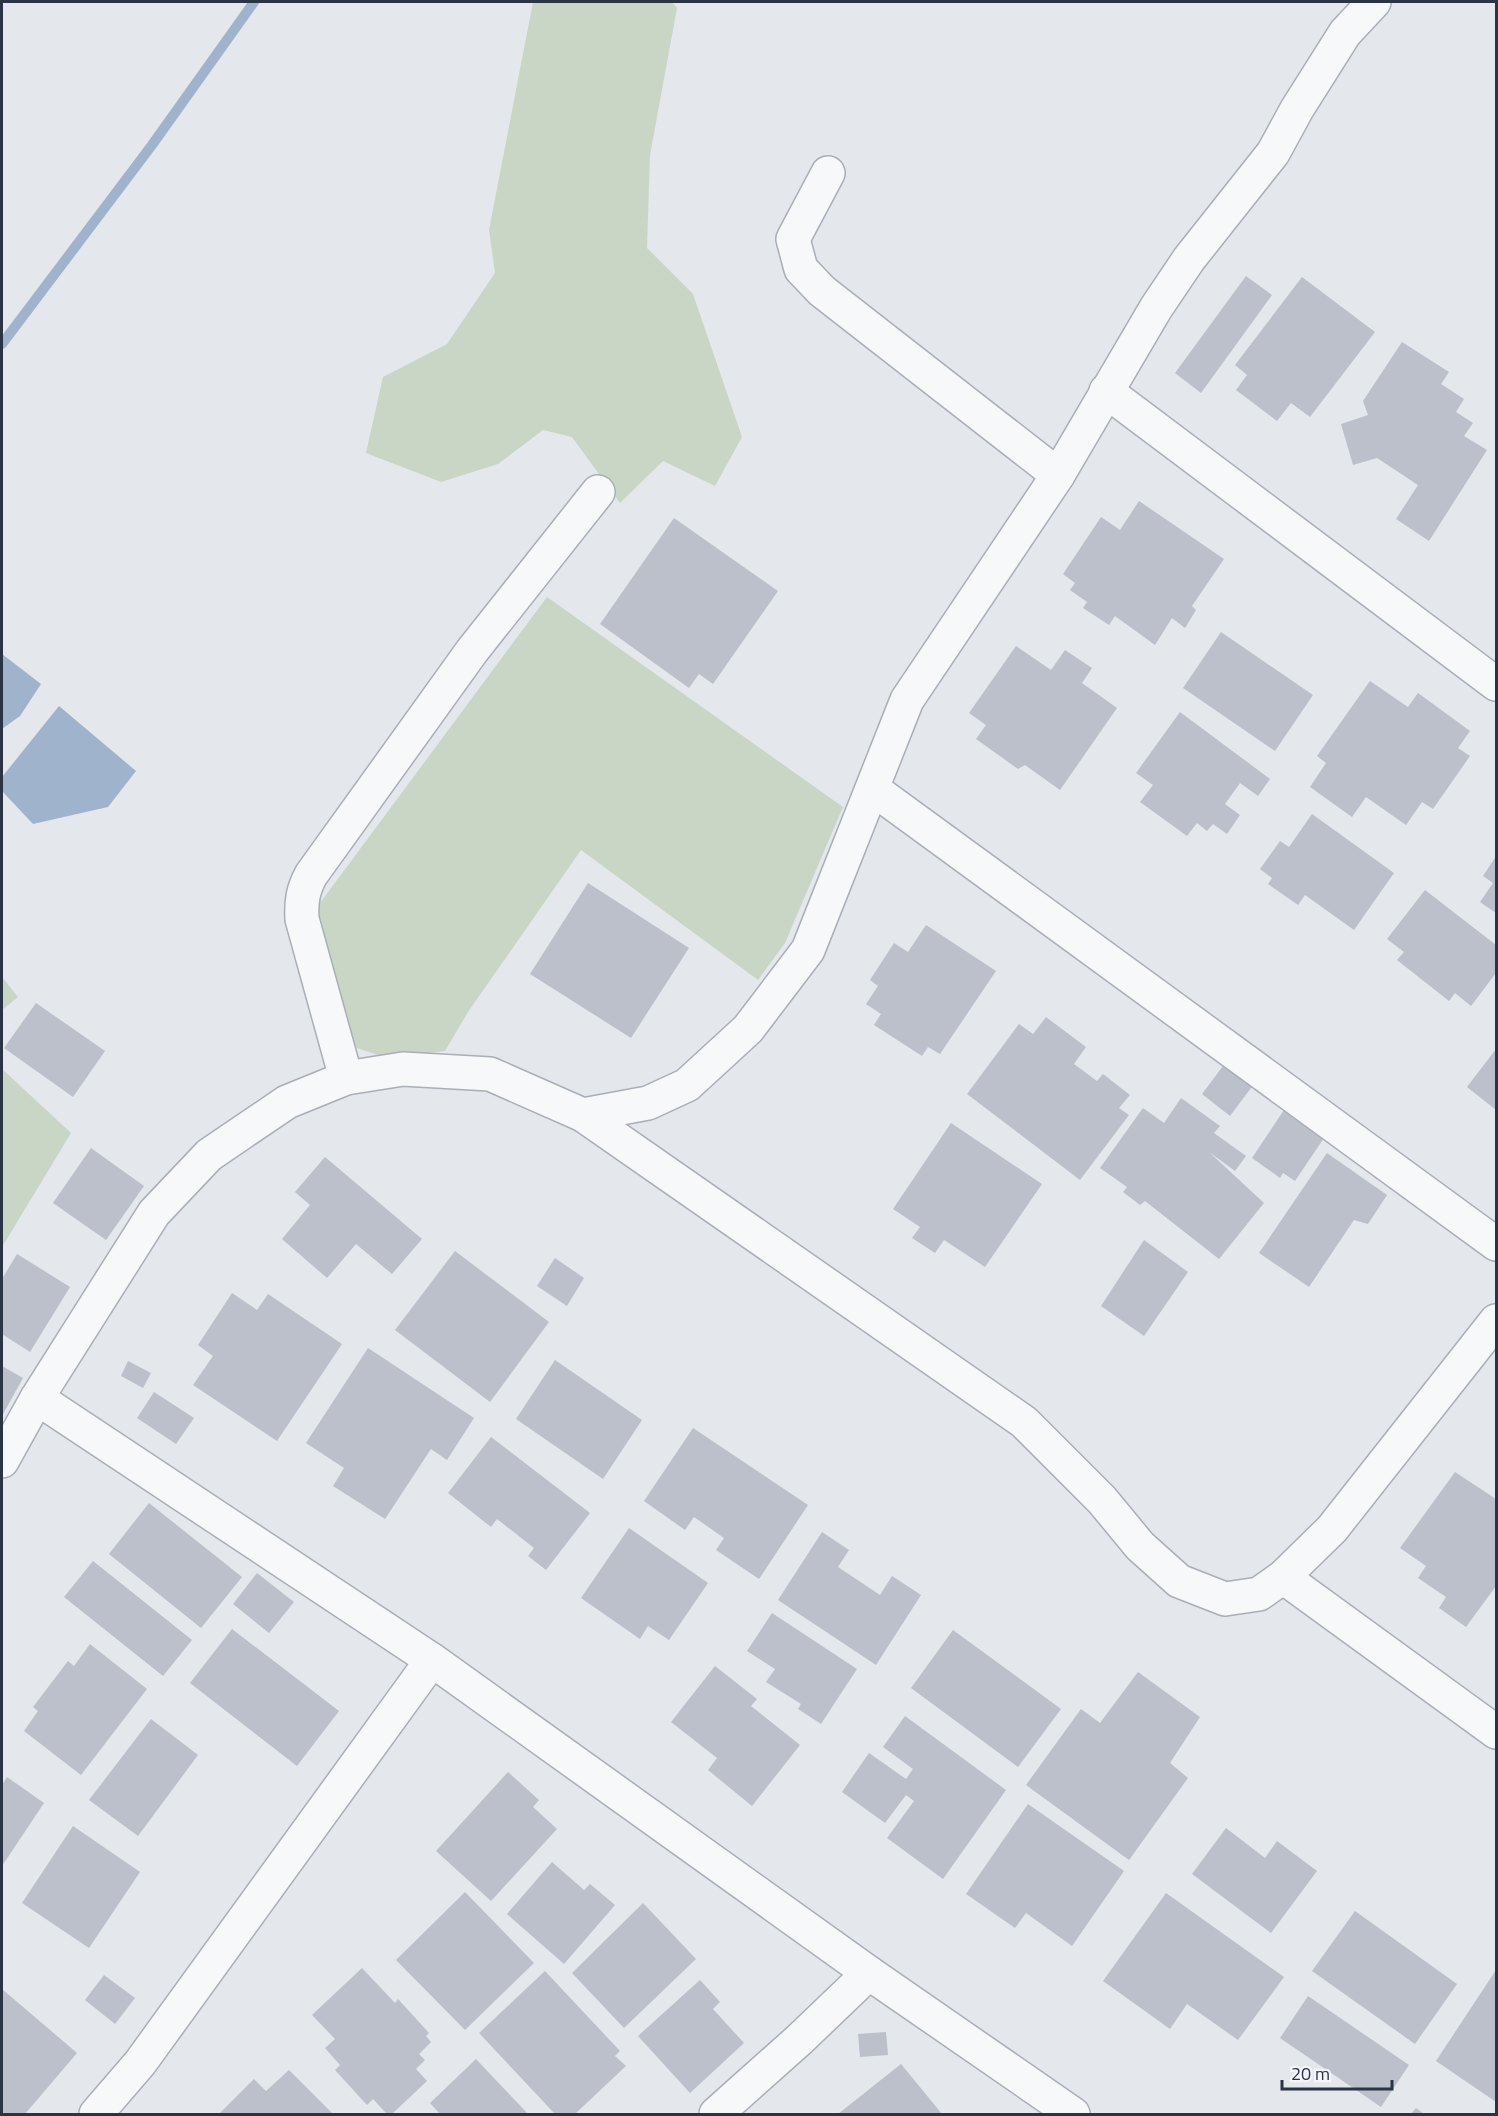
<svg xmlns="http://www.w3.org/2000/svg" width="1498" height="2116" font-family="'Titillium Web',sans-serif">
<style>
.green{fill:#c9d6c5}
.water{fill:#9fb4cc}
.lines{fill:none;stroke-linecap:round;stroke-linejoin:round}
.stream{stroke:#9fb4cc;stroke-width:10}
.building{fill:#bbc0ca}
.minor-casing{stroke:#a9aeb7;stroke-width:36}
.minor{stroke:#f7f8fa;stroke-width:33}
</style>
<rect width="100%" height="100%" fill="#e4e7ec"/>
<!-- green -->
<g class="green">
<polygon points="533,2 672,2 677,8 650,155 647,248 693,294 742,437 715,486 663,461 620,503 572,437 543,430 498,464 441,482 366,453 383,377 447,344 495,273 489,230"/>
<polygon points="547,597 843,807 785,943 758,980 581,850 468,1012 445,1051 387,1058 354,1047 320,952 317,907"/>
<polygon points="2,977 18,997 2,1010"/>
<polygon points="2,1069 71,1133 2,1247"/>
</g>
<!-- water -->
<g class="water">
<polygon points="2,654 41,684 20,716 2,729"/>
<polygon points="59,706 136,771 108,807 33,824 2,791 2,777"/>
</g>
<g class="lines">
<!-- stream -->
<polyline class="stream" points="2,344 152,145 254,2"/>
</g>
<!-- building -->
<g class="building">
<polygon points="1246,276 1272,295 1201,393 1175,373"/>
<polygon points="1302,277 1375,332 1310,417 1291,403 1277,421 1236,390 1247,375 1235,365"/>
<polygon points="1402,342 1449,372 1441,384 1464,399 1456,412 1473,423 1464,436 1487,450 1429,541 1396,519 1418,485 1377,458 1353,465 1341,424 1368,415 1363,401"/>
<polygon points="1139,501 1224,559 1192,606 1196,610 1185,628 1172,618 1155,645 1115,616 1109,625 1083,608 1087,602 1070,590 1075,583 1063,574 1101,517 1120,530"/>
<polygon points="674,518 778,591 713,684 699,674 689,688 600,624"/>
<polygon points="1221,632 1313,695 1275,751 1183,688"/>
<polygon points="1016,646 1051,670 1065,650 1092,668 1082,683 1117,708 1060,790 1025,765 1018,769 976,739 986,725 969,713"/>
<polygon points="1370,681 1408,707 1418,693 1470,731 1458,748 1470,756 1433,809 1422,802 1406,825 1366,797 1352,817 1310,787 1326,763 1317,756"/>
<polygon points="1180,712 1270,779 1258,796 1240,783 1225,804 1240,815 1227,834 1213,824 1207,831 1197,823 1187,836 1140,802 1153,785 1136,773"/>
<polygon points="1312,814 1394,873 1354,930 1305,895 1298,905 1268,884 1272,878 1260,869 1280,841 1289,847"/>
<polygon points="1496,856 1496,913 1480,902 1493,883 1483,876"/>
<polygon points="588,883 689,948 631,1038 530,974"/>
<polygon points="1425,890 1496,945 1496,973 1471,1006 1455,993 1449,1001 1397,960 1404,952 1387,939"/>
<polygon points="926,925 996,971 940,1054 928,1047 922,1056 874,1025 881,1014 866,1004 878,986 870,980 894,943 908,952"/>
<polygon points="36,1003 105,1051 73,1097 4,1048"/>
<polygon points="1046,1017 1086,1047 1074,1064 1097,1081 1103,1074 1130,1095 1119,1108 1129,1115 1080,1180 967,1094 1019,1024 1033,1034"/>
<polygon points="1496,1049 1496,1110 1467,1087"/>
<polygon points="1229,1058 1257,1080 1230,1116 1202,1094"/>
<polygon points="1181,1098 1220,1126 1214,1133 1246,1156 1235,1171 1209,1152 1264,1203 1219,1259 1145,1201 1140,1205 1123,1192 1127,1187 1100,1168 1143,1108 1164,1123"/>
<polygon points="1286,1107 1326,1135 1295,1181 1283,1173 1280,1178 1252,1158"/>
<polygon points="951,1123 1042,1184 985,1267 944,1240 935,1253 912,1238 920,1227 893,1209"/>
<polygon points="91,1148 144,1186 106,1240 53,1203"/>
<polygon points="1327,1153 1387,1195 1368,1224 1354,1220 1309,1287 1259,1253"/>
<polygon points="325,1157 422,1239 392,1274 356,1244 327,1278 282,1239 310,1205 295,1192"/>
<polygon points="1144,1240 1188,1272 1144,1336 1101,1306"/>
<polygon points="455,1251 549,1322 490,1402 395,1330"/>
<polygon points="17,1254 70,1287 30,1352 2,1334 2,1279"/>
<polygon points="555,1258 584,1278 567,1306 537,1286"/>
<polygon points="232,1293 257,1310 268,1294 342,1344 277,1441 193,1385 213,1356 198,1345"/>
<polygon points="368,1348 474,1418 447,1460 431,1449 385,1519 333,1486 344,1468 306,1443"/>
<polygon points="555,1360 642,1420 603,1479 516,1419"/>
<polygon points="128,1361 151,1373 143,1388 121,1376"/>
<polygon points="2,1366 23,1378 2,1416"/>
<polygon points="154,1392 194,1418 176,1444 137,1418"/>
<polygon points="693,1428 808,1505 759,1579 716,1550 724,1538 694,1517 685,1530 644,1501"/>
<polygon points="491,1437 590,1513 546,1570 528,1556 534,1548 497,1519 491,1527 448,1493"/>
<polygon points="1455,1472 1496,1499 1496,1586 1466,1627 1439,1608 1446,1597 1418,1578 1426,1566 1400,1548"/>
<polygon points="149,1503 242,1577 201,1628 109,1554"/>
<polygon points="629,1528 708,1583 669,1640 648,1626 640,1639 581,1598"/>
<polygon points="822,1532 849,1550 838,1567 880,1595 892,1576 921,1595 876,1665 778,1600"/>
<polygon points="93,1561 192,1640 163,1676 64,1597"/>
<polygon points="257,1573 294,1602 269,1633 233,1604"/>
<polygon points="772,1613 857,1669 821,1724 798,1709 801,1704 766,1682 775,1669 747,1651"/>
<polygon points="232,1629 339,1711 297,1766 190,1683"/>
<polygon points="953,1630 1061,1709 1018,1767 911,1688"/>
<polygon points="90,1644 147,1689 81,1775 24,1731 38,1711 33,1707 68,1661 74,1666"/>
<polygon points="715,1666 757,1699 751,1706 800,1745 752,1806 708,1770 717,1758 671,1722"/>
<polygon points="1138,1672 1200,1717 1170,1763 1188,1778 1129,1860 1026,1785 1081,1709 1100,1723"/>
<polygon points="905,1716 1006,1790 943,1879 887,1838 914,1801 906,1795 885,1823 842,1792 869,1753 906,1779 913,1769 883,1747"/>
<polygon points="151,1719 198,1755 138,1836 89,1800"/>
<polygon points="508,1772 539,1800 533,1807 557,1829 491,1901 436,1851"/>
<polygon points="7,1777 44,1803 2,1866 2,1785"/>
<polygon points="1028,1804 1124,1871 1072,1946 1026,1913 1015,1928 966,1894"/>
<polygon points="73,1826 140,1872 89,1948 22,1903"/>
<polygon points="1226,1828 1265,1858 1277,1841 1317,1871 1271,1933 1192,1874"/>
<polygon points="552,1862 584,1890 590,1884 615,1905 564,1964 507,1914"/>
<polygon points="465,1892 534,1963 465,2030 396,1960"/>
<polygon points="1166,1893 1284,1977 1238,2040 1187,2004 1170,2029 1103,1981"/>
<polygon points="643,1903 696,1959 624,2028 572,1973"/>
<polygon points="1355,1911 1457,1984 1415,2044 1312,1971"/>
<polygon points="362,1968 395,2003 398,1999 429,2033 426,2036 431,2042 419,2054 425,2060 416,2069 427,2081 392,2114 387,2114 373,2099 367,2105 335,2070 340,2065 325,2048 335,2039 312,2015"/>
<polygon points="1496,1970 1496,2102 1436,2061"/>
<polygon points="545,1971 620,2051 615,2056 626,2066 575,2114 555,2114 479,2033"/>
<polygon points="104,1975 135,1998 115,2024 85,2000"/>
<polygon points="700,1980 720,2002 713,2009 744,2043 690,2093 638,2036"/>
<polygon points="2,1989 77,2053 25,2114 2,2114"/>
<polygon points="1308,1996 1409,2065 1381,2107 1280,2038"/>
<polygon points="886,2032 888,2055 860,2057 858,2034"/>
<polygon points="476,2059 528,2114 440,2114 430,2103"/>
<polygon points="901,2064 942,2114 838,2114"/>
<polygon points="289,2070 333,2114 219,2114 254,2079 266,2091"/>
<polygon points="1416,2108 1424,2114 1411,2114"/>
</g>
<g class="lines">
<defs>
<g id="minor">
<polyline points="828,173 793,239 801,269 822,291 1058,475"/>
<polyline points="1106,391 1496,684"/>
<polyline points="873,789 1496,1244"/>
<path d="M 346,1078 L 302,919 C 301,901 303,890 311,875 L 472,651 L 598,492"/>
<polyline points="583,1115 648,1103 687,1085 748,1029 808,950 907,700 1058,475 1156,308 1189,259 1273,153 1297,109 1345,33 1374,2"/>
<polyline points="37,1398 432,1660 869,1973 1073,2114"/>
<polyline points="2,1461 37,1398 154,1213 209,1155 287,1102 346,1078 403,1069 490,1074 583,1115 1024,1422 1102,1500 1140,1546 1179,1581 1225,1599 1259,1594 1283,1577 1332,1529 1496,1321"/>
<polyline points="1283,1577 1496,1732"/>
<polyline points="96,2114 140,2063 432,1660"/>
<polyline points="716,2114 799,2040 869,1973"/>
</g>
</defs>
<!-- minor casing -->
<use href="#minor" class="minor-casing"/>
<!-- minor -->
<use href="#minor" class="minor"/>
</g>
<!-- border -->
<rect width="1498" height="2116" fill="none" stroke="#2b3445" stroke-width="6"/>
<!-- scale -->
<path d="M1282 2080v9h110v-9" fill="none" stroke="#2b3445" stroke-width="3"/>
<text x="1291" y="2080" font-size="18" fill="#2b3445" stroke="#f4f6f9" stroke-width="4.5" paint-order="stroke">20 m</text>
</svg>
